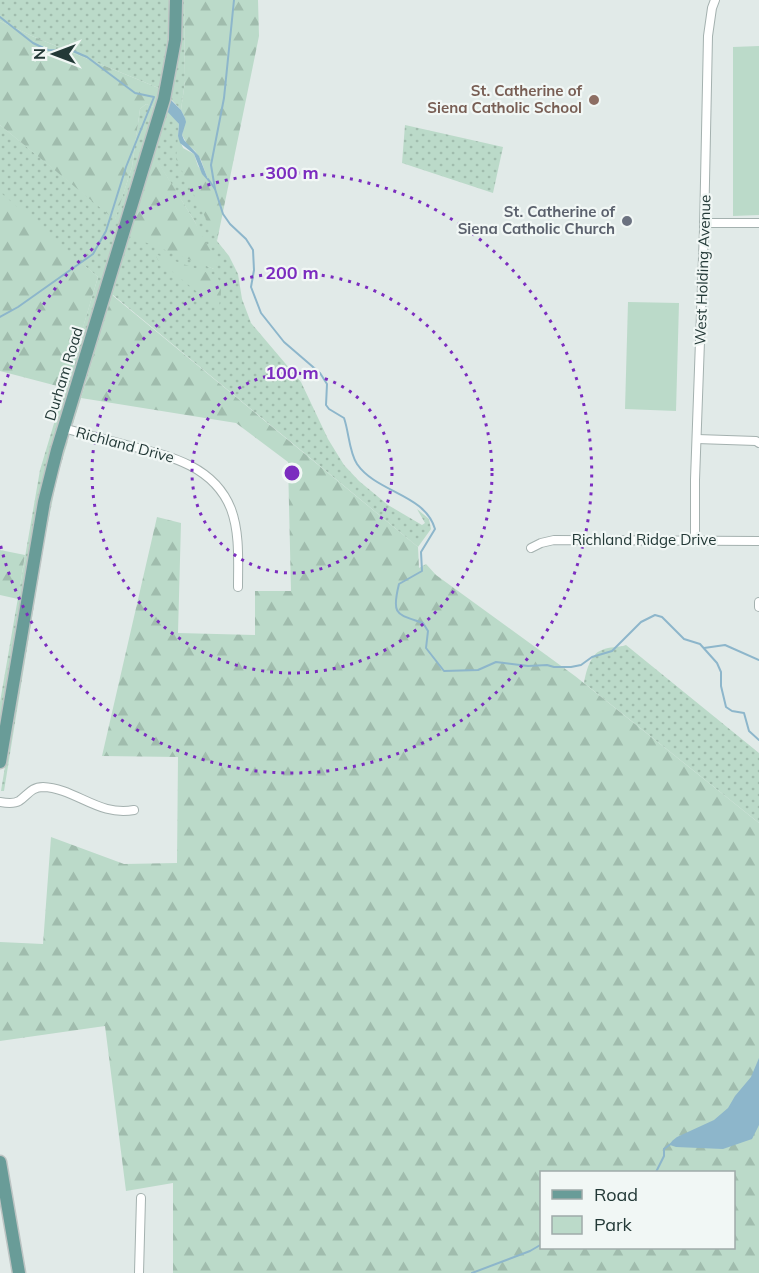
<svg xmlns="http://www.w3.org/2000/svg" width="759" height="1273" font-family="Mulish,sans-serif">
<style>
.grass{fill:url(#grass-dots);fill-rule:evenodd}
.forest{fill:url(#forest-firs);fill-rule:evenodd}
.park{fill:#bbdac9}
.water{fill:#8db6cb}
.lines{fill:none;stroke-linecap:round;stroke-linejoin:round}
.stream{stroke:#8db6cb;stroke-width:2}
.minor-casing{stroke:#a4b1af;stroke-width:10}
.primary-casing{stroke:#bdc4c3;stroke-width:15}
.minor{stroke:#fff;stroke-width:8}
.primary{stroke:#699c98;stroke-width:12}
.ring{fill:none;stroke:#7b2cbf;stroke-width:3;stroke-dasharray:3 6}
.education-dot{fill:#8d6e63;stroke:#f1f7f5;stroke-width:2}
.worship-dot{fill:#6b7280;stroke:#f1f7f5;stroke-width:2}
.labels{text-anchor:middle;stroke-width:4.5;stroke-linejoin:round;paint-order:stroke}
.education-label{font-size:15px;font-weight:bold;fill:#785e54;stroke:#f1f7f5;text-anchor:end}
.worship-label{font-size:15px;font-weight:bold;fill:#5b616d;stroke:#f1f7f5;text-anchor:end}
.street-label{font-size:15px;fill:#233937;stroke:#f1f7f5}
.centre{fill:#7b2cbf;stroke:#f1f7f5;stroke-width:3}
.ring-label{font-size:18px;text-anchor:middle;font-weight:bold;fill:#7b2cbf;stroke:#f1f7f5;stroke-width:4.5;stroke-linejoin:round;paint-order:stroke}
</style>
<defs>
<pattern id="grass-dots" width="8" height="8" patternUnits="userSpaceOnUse" patternTransform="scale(1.5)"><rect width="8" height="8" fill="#bbdac9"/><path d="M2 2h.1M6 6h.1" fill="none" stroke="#a0bcad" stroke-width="1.8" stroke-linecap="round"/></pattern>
<pattern id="forest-firs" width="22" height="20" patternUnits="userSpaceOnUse" patternTransform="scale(1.5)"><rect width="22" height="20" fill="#bbdac9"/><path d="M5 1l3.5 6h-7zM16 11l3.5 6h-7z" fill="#a0bcad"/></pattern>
</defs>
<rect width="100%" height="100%" fill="#e1eae8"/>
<!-- grass -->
<g class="grass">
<polygon points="0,0 172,0 171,39 161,89 32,36 0,21"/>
<path d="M 181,0 L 184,0 L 185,81 L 181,110 L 170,98 L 169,111 L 179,124 L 178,136 L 217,241 L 229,256 L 238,274 L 242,299 L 251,323 L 301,382 L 328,439 L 344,465 L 359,481 L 388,505 L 422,525 L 425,523 L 417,509 L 429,519 L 431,529 L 418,547 L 113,295 L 73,424 L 72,413 L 151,151 ZM 154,156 L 195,222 L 214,269 L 207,266 Z"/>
<polygon points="146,104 156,108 47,470 0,730 0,702 40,470 98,277 0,195 0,125 115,219 132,167 140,109"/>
<polygon points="405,125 503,147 493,193 402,163"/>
<polygon points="68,441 58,474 45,537 4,791 1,791 47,507 64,445"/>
<path d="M 626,645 L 759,753 L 759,823 L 584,683 C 586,672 590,654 602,650 C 610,646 618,648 626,645 Z"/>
</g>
<!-- forest -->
<g class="forest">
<polygon points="184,0 258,0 259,36 217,241 176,159 178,136 183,148 194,154 198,166 208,180 201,160 195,151 187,144 182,135 185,118 181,110 185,81"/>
<polygon points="0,21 32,36 161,89 156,108 146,104 140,109 132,167 115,220 0,125"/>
<polygon points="154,155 195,222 217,263 217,267 214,269 129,236"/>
<polygon points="0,192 98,277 65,388 0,371"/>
<path d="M 155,254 L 217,276 C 223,287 221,298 218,309 L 158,260 Z"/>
<path d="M 112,295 L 418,547 L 419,568 L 426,564 L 436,575 L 575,676 L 759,823 L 759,1273 L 173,1273 L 173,1183 L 126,1191 L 105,1026 L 0,1041 L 0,942 L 43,944 L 51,837 L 124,864 L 177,863 L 178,757 L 102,756 L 157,517 L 181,523 L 178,633 L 255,635 L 255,591 L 291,591 L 288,462 L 236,423 L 81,398 ZM 542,1172 L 734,1172 L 734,1248 L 542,1248 Z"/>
<polygon points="0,550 25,555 18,599 0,595"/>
</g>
<!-- park -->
<g class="park">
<polygon points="759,46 759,215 733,216 733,47"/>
<polygon points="628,302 679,303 676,411 625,409"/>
</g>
<!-- water -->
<g class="water">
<polygon points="169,98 181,110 185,118 186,122 182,135 184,140 199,156 209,182 202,174 194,154 180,143 178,136 179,124 166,110"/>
<polygon points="759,1058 759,1125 752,1139 723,1149 676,1147 670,1145 672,1141 677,1137 714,1120 728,1108 735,1096 751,1077"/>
</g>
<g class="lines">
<!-- stream -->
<g class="stream">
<path d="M 234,0 L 224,98 L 211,165 L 215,189 L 223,214 L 230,224 L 246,239 L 253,250 L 254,270 L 251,287 L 261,313 L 284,342 L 320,373 L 327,384 L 326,405 L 329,409 L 344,418 C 349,432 349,452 357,464 C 377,493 425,494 435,529 L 421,552 L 422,571 L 399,584 C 391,616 397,614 423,623 L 428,631 L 426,648 L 444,671 L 478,670 L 496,662 L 528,666 L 547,665 L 554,667 L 571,667 L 581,665 L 592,657 L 612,651 L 641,622 L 655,615 L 662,617 L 684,639 L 700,644 L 717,663 L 721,672 L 721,686 L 726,707 L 732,711 L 744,713 L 749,731 L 759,740"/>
<polyline points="0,17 33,43 48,50 73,51 87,57 135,93 154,97 126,167 106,231 93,254 18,307 0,317"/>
<polyline points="208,179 215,189"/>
<polyline points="704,648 725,645 759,660"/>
<polyline points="656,1172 664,1156 664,1149 672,1143"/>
<polyline points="472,1273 530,1251 542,1244"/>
</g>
<defs>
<g id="minor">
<polyline points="704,223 759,223"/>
<path d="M 63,428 C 86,434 108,440 130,446 C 170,456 214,466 231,509 C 240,533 238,562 238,587"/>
<polyline points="697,439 756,441 759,443"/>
<polyline points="695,541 695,480 704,230 708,36 712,8 715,0"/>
<polyline points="531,548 541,543 554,540 759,541"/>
<polyline points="759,607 759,602"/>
<path d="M 0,802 C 6,803 14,804 19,801 C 28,795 31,787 43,787 C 75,788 99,817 134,810"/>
<polyline points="139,1273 141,1198"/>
</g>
<g id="primary">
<polyline points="0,762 44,502 57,450 164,99 175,40 176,0"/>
<polyline points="0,1162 19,1273"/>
</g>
</defs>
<!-- minor casing -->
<use href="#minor" class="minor-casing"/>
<!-- primary casing -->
<use href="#primary" class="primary-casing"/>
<!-- minor -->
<use href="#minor" class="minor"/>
<!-- primary -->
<use href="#primary" class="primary"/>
</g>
<!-- distance rings -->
<g class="ring">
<circle cx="292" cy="473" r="100"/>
<circle cx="292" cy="473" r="200"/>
<path d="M0 403A300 300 0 1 1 0 543"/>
</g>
<!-- markers -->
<circle class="education-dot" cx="594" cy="100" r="6"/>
<circle class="worship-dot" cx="627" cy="221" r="6"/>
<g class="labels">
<!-- education labels -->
<g class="education-label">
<text x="582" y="96">St. Catherine of<tspan x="582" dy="17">Siena Catholic School</tspan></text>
</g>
<!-- worship labels -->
<g class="worship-label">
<text x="615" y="217">St. Catherine of<tspan x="615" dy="17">Siena Catholic Church</tspan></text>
</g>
<!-- street labels -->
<g class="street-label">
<text transform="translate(703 270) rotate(-88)" y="5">West Holding Avenue</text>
<text transform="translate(64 374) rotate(-73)" y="5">Durham Road</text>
<text transform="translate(125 445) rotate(15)" y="5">Richland Drive</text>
<text x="644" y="545">Richland Ridge Drive</text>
</g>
</g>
<circle cx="292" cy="473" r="9" class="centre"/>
<g class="ring-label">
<text x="292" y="179">300 m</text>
<text x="292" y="279">200 m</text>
<text x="292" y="379">100 m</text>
</g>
<!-- legend -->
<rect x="540" y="1171" width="195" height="78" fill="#f1f7f5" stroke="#9faba9" stroke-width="1.5"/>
<rect x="552" y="1190" width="30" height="9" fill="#699c98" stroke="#9faba9" stroke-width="1.5"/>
<text x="594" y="1201" font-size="18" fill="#233937">Road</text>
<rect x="552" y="1216" width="30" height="18" fill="#bbdac9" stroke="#9faba9" stroke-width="1.5"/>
<text x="594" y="1231" font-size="18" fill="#233937">Park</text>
<!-- north arrow -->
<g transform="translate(54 54) rotate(270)" stroke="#f1f7f5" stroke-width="4.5" paint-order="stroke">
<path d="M0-4.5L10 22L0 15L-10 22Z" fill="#233937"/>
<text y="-9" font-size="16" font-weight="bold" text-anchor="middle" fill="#233937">N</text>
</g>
</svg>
